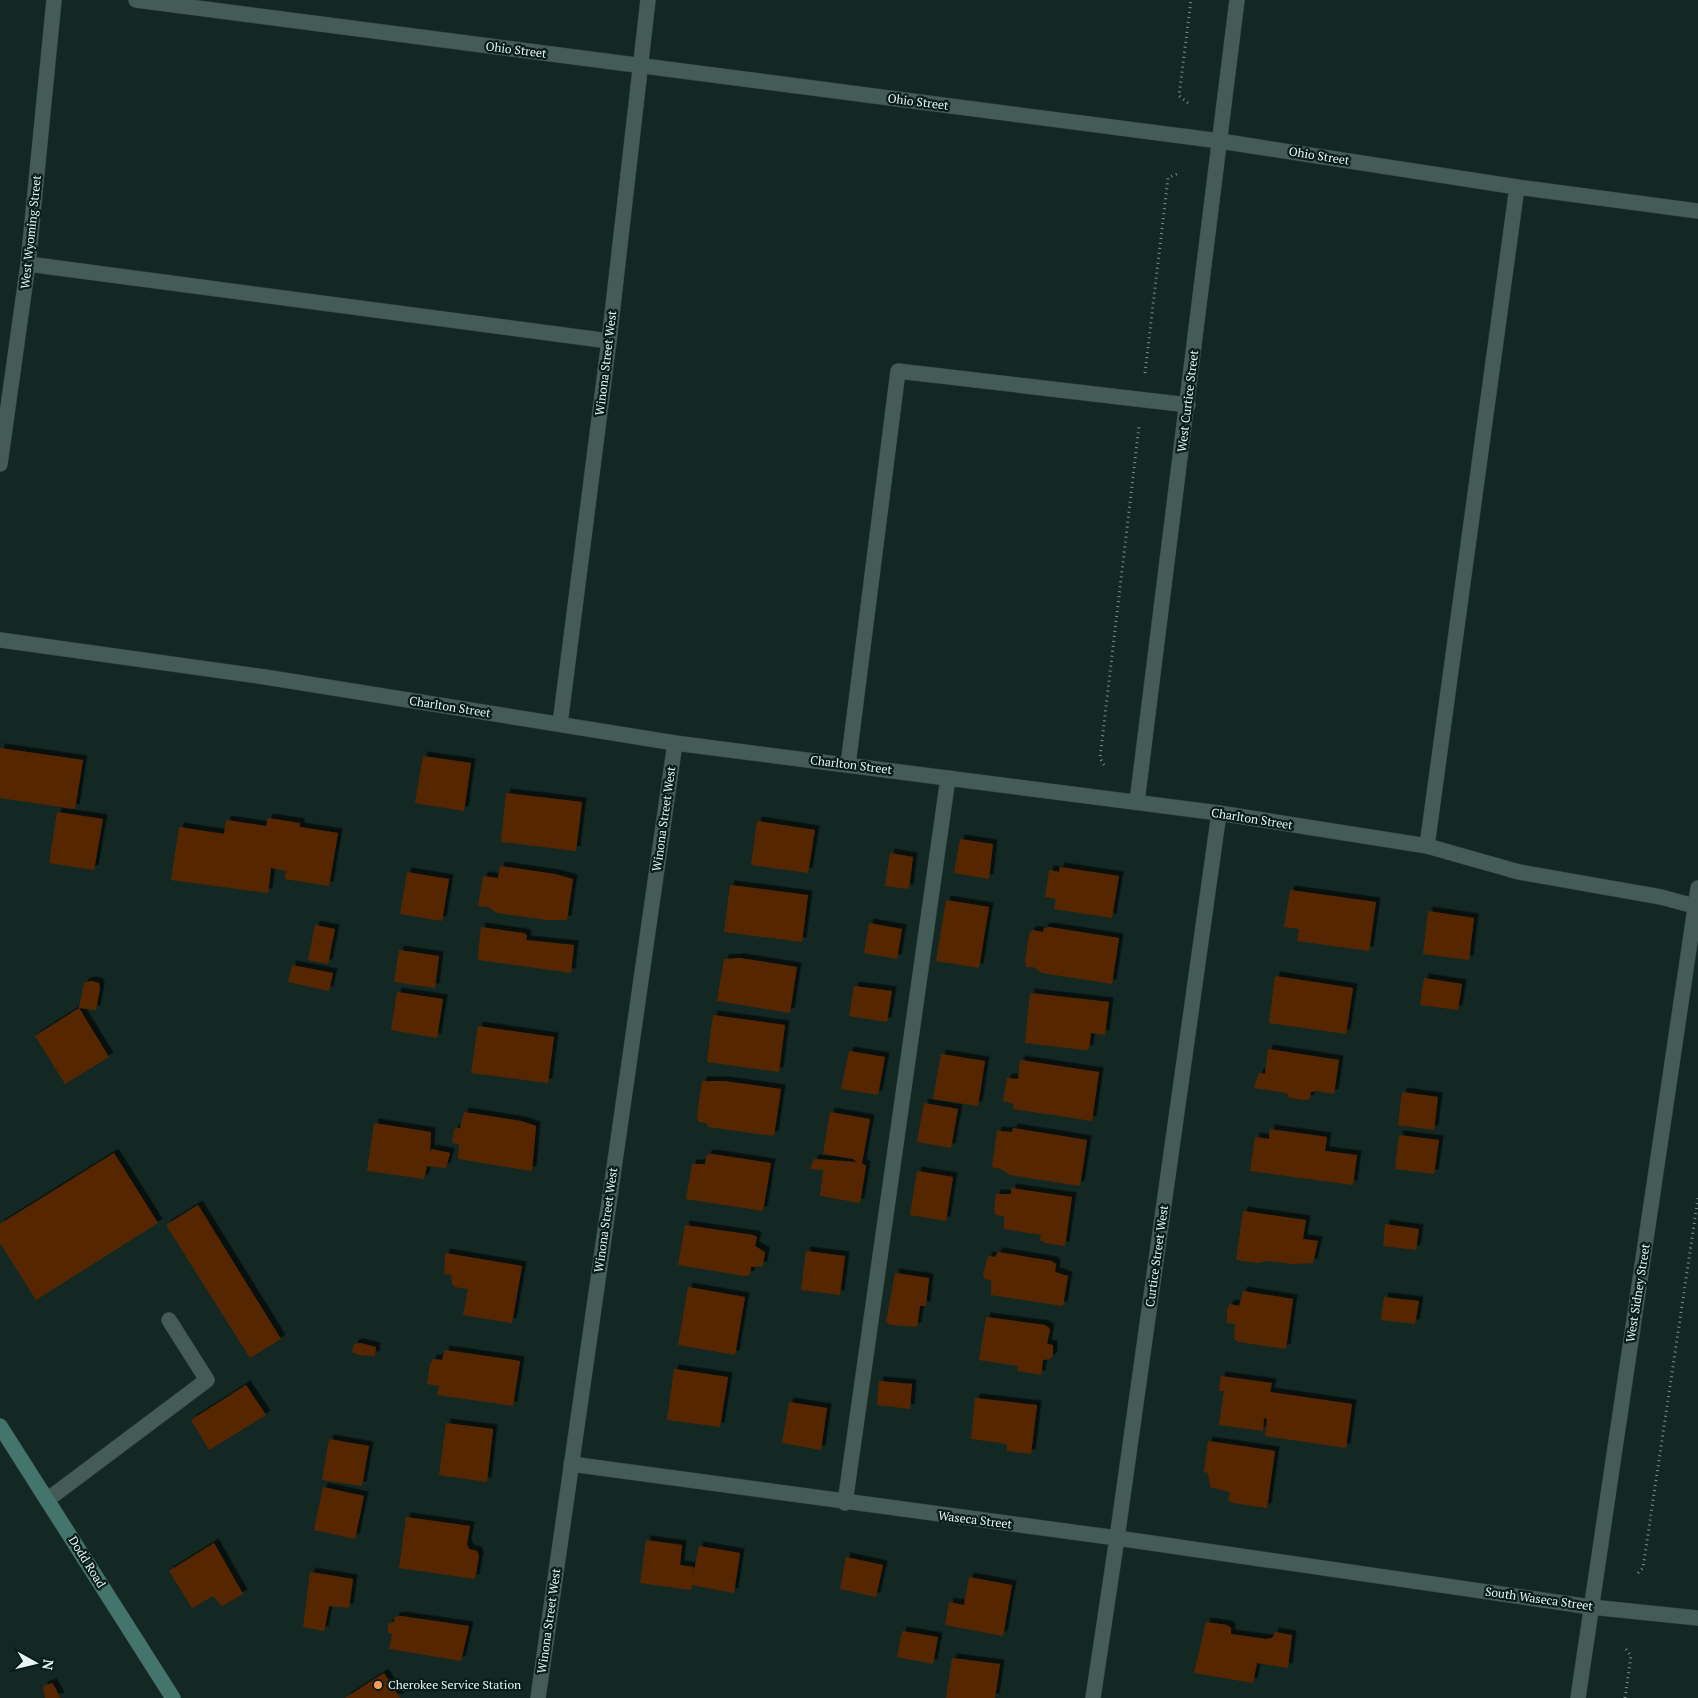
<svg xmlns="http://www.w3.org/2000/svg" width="1698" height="1698" font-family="'PT Serif',serif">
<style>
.building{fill:#562805;filter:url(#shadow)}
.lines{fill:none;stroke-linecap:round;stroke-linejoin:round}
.lane-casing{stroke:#33423f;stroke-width:16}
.street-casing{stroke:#33423f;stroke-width:16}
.secondary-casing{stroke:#33423f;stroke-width:16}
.path{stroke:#7f8f8b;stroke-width:3;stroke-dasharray:1 4;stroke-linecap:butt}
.lane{stroke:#455b56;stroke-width:15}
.street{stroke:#455b56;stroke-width:15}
.secondary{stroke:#43756c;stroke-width:15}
.poi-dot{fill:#fe9b59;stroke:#091d1a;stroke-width:2}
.labels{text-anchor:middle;stroke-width:4.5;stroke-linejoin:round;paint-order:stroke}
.street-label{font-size:12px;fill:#e9f5f2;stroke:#091d1a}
.poi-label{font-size:12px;fill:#e9f5f2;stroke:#091d1a;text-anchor:start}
</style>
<defs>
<filter id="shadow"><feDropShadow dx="4.5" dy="-4.5" stdDeviation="0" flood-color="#0009"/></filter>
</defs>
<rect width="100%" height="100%" fill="#132723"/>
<!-- building -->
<g class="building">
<polygon points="0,748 83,760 75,809 0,798"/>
<polygon points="423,756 471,763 464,811 415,803"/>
<polygon points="506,793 582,802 576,851 501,842"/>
<polygon points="57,812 103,819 94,870 49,863"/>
<polygon points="268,818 300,823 300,827 338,833 329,886 285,879 286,871 271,868 268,893 171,880 179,827 224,834 226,820 266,826"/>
<polygon points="757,821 815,830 808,873 751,865"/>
<polygon points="960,839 993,844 989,879 954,873"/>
<polygon points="890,853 913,857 909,889 885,886"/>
<polygon points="500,866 555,874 573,879 567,920 547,920 497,913 488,907 478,906 483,876 498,878"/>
<polygon points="1060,867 1119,876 1112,918 1054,909 1056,899 1045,897 1049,870 1059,872"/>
<polygon points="407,872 449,879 442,921 400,914"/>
<polygon points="730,885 808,895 802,942 724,932"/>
<polygon points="1290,890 1376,902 1369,951 1297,941 1299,929 1284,927"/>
<polygon points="946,900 989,907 979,968 936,961"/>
<polygon points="1428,911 1474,918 1469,960 1423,954"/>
<polygon points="869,923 902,929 897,959 864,953"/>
<polygon points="315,925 335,929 328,964 308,960"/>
<polygon points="481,927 523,933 527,935 526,940 574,945 571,973 479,960 478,955"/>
<polygon points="1049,927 1119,938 1112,984 1042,973 1033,967 1026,967 1025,961 1029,935 1032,930 1043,932 1044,928"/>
<polygon points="399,950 439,956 435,988 394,982"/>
<polygon points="740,958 797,967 790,1013 717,1001 724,959"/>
<polygon points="292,965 333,973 329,991 288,982"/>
<polygon points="1275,976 1353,988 1346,1034 1269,1023"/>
<polygon points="1424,978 1462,984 1458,1010 1420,1005"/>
<polygon points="91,981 99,983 100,988 96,1010 79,1008 84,983"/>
<polygon points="854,986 892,991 887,1022 849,1016"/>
<polygon points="397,992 443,999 437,1038 391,1030"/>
<polygon points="1030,993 1109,1002 1105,1035 1091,1033 1089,1049 1084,1050 1025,1043"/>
<polygon points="79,1008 109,1057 65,1084 35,1036"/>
<polygon points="713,1015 785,1025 779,1072 707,1062"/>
<polygon points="478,1026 554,1037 548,1083 471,1073"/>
<polygon points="1268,1049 1339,1060 1334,1094 1316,1091 1311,1092 1310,1099 1305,1100 1289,1098 1287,1093 1254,1088 1259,1073 1265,1074"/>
<polygon points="849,1051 885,1057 878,1095 841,1089"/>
<polygon points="941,1054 985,1061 978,1106 933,1099"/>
<polygon points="1020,1060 1099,1072 1092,1121 1013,1109 1014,1104 1003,1101 1007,1078 1018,1079"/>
<polygon points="702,1081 724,1081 781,1089 774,1136 708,1127 707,1123 699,1122 697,1116"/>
<polygon points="1402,1092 1438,1097 1434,1130 1398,1125"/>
<polygon points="924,1103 958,1109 951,1148 917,1142"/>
<polygon points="464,1112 521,1121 536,1126 532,1171 458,1159 459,1144 452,1143 454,1129 460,1128"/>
<polygon points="830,1112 870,1119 862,1163 866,1166 860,1203 820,1196 823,1170 810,1169 814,1159 857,1162 853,1159 823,1154"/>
<polygon points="374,1123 431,1132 430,1152 432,1149 450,1153 446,1168 427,1166 424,1179 367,1171"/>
<polygon points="1013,1128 1087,1140 1080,1186 1010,1175 1001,1169 992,1167 997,1131 1012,1132"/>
<polygon points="1270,1129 1327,1137 1325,1151 1357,1155 1353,1185 1250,1171 1255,1137 1269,1139"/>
<polygon points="1399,1135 1439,1140 1434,1174 1395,1169"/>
<polygon points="114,1153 158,1223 36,1300 0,1243 0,1224"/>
<polygon points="712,1154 771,1163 763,1211 686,1199 692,1164 705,1164 707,1155"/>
<polygon points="917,1171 953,1177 946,1221 910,1215"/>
<polygon points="1011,1188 1072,1197 1065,1246 1045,1243 1040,1240 1041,1235 1004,1229 1004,1216 996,1215 994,1209 996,1194 1011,1194"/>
<polygon points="198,1205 281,1339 250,1358 166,1225"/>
<polygon points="1243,1211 1306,1220 1303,1239 1318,1241 1313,1263 1293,1264 1268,1261 1258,1263 1236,1260"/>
<polygon points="1385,1224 1419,1229 1416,1250 1383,1246"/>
<polygon points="685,1225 753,1235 757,1237 755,1246 765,1252 763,1266 751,1267 750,1275 745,1276 678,1265"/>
<polygon points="806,1251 845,1256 840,1295 801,1290"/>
<polygon points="998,1252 1052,1261 1056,1264 1055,1272 1068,1276 1063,1306 991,1295 991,1280 984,1279 983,1274 988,1256 995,1257"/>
<polygon points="445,1253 522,1266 512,1323 463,1315 468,1289 455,1287 452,1284 451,1275 444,1274"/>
<polygon points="895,1273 929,1278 926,1306 920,1306 917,1327 891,1325 886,1322"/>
<polygon points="688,1287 745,1297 735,1355 678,1345"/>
<polygon points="1243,1291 1293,1299 1286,1349 1239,1342 1234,1339 1235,1324 1227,1323 1227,1309 1230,1304 1239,1306"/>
<polygon points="1384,1297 1419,1301 1415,1324 1381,1320"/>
<polygon points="986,1317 1045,1325 1050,1329 1047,1344 1053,1345 1053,1355 1050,1359 1043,1360 1041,1375 1017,1371 1018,1366 979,1360"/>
<polygon points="360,1343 376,1347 375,1356 359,1355 352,1352 354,1344"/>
<polygon points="445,1350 520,1361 513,1406 437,1395 439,1386 427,1384 430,1364 433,1359 442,1360"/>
<polygon points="674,1369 728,1377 720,1427 667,1420"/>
<polygon points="1221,1376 1272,1383 1270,1392 1352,1404 1346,1448 1265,1436 1267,1419 1264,1418 1263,1431 1219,1425 1224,1391 1219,1391"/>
<polygon points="879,1381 912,1384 910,1409 877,1405"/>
<polygon points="246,1385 266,1415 209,1450 191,1420"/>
<polygon points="975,1398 1037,1405 1031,1454 1007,1451 1007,1445 1002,1443 971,1439"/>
<polygon points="789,1402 827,1408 821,1450 782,1443"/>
<polygon points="446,1423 493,1429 487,1482 439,1475"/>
<polygon points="329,1439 369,1446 362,1486 322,1480"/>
<polygon points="1208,1441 1275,1451 1267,1508 1233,1503 1228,1500 1230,1492 1210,1487 1208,1473 1204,1472"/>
<polygon points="323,1487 364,1496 355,1539 314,1530"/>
<polygon points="406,1517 470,1526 467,1544 469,1549 477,1551 479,1556 475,1579 399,1568"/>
<polygon points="646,1540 682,1545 680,1565 694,1567 692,1581 699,1546 740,1553 734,1593 692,1585 691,1590 640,1583"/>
<polygon points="214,1543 243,1594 222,1606 213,1596 192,1608 169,1571"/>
<polygon points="846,1557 883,1565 876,1597 840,1589"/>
<polygon points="310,1572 353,1579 349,1608 329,1606 324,1631 303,1627"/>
<polygon points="969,1577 1012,1585 1003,1636 945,1625 949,1602 964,1605"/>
<polygon points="401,1616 469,1626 461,1661 389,1649 392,1634 388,1633 388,1624 394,1622 395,1617"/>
<polygon points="1206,1622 1227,1625 1231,1628 1231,1634 1266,1639 1272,1638 1275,1632 1292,1635 1288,1668 1257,1663 1253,1683 1194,1673"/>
<polygon points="902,1631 938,1637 933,1664 897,1657"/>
<polygon points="952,1658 1000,1664 995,1698 946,1698"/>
<polygon points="384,1673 400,1698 345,1698"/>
<polygon points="52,1683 55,1687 60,1698 45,1698 43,1686"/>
</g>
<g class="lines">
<defs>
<g id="lane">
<polyline points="28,264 609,341"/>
<polyline points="848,765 898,371 1188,405"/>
<polyline points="1427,846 1517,187"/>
<polyline points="571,1464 1117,1538"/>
<polyline points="47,1500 207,1380 169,1320"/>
<polyline points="845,1503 948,778"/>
</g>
<g id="street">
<polyline points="136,0 1220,141 1517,187 1698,211"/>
<polyline points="0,464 28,264 54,0"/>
<polyline points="0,640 265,677 675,743 1219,813 1427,846 1519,872 1661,897 1698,907"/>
<polyline points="560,724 609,341 648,0"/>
<polyline points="1137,802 1237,0"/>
<polyline points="1117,1538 1591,1607 1698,1618"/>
<polyline points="538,1698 675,743"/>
<polyline points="1093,1698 1117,1538 1219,813"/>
<polyline points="1578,1698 1698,888"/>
</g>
<polyline id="secondary" points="0,1426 173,1698"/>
</defs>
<!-- lane casing -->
<use href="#lane" class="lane-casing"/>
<!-- street casing -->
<use href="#street" class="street-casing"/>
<!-- secondary casing -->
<use href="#secondary" class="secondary-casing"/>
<!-- path -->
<g class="path">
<polyline points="1188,103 1179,96 1191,0"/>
<polyline points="1145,373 1168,178 1179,173"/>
<polyline points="1104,765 1100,758 1139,426"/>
<polyline points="1638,1573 1643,1568 1698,1198"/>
<polyline points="1625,1698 1631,1656 1625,1648"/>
</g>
<!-- lane -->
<use href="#lane" class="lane"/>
<!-- street -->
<use href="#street" class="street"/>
<!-- secondary -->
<use href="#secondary" class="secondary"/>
</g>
<!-- markers -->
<circle class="poi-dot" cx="378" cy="1685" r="5"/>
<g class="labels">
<!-- street labels -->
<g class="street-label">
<text transform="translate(516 50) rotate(7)" y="4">Ohio Street</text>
<text transform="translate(918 102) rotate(7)" y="4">Ohio Street</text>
<text transform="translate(1319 156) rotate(9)" y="4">Ohio Street</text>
<text transform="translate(31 232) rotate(-84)" y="4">West Wyoming Street</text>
<text transform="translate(606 363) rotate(-83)" y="4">Winona Street West</text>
<text transform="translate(1188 401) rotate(-83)" y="4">West Curtice Street</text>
<text transform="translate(450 707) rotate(9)" y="4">Charlton Street</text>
<text transform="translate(851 765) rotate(7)" y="4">Charlton Street</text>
<text transform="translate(664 819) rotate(-82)" y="4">Winona Street West</text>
<text transform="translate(1252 819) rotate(9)" y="4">Charlton Street</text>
<text transform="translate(606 1220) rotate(-82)" y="4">Winona Street West</text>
<text transform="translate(1157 1256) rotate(-82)" y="4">Curtice Street West</text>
<text transform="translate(1638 1293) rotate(-81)" y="4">West Sidney Street</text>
<text transform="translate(975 1520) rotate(7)" y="4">Waseca Street</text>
<text transform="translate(87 1562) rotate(58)" y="4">Dodd Road</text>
<text transform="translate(1539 1599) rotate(8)" y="4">South Waseca Street</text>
<text transform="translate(549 1621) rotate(-82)" y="4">Winona Street West</text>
</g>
<!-- poi labels -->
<g class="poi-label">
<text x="388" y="1689">Cherokee Service Station</text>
</g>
</g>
<!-- north arrow -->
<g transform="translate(35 1663) rotate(98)" stroke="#091d1a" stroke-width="4" paint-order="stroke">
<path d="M0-4L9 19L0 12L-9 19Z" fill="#e9f5f2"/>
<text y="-8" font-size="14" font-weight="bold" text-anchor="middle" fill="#e9f5f2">N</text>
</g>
</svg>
